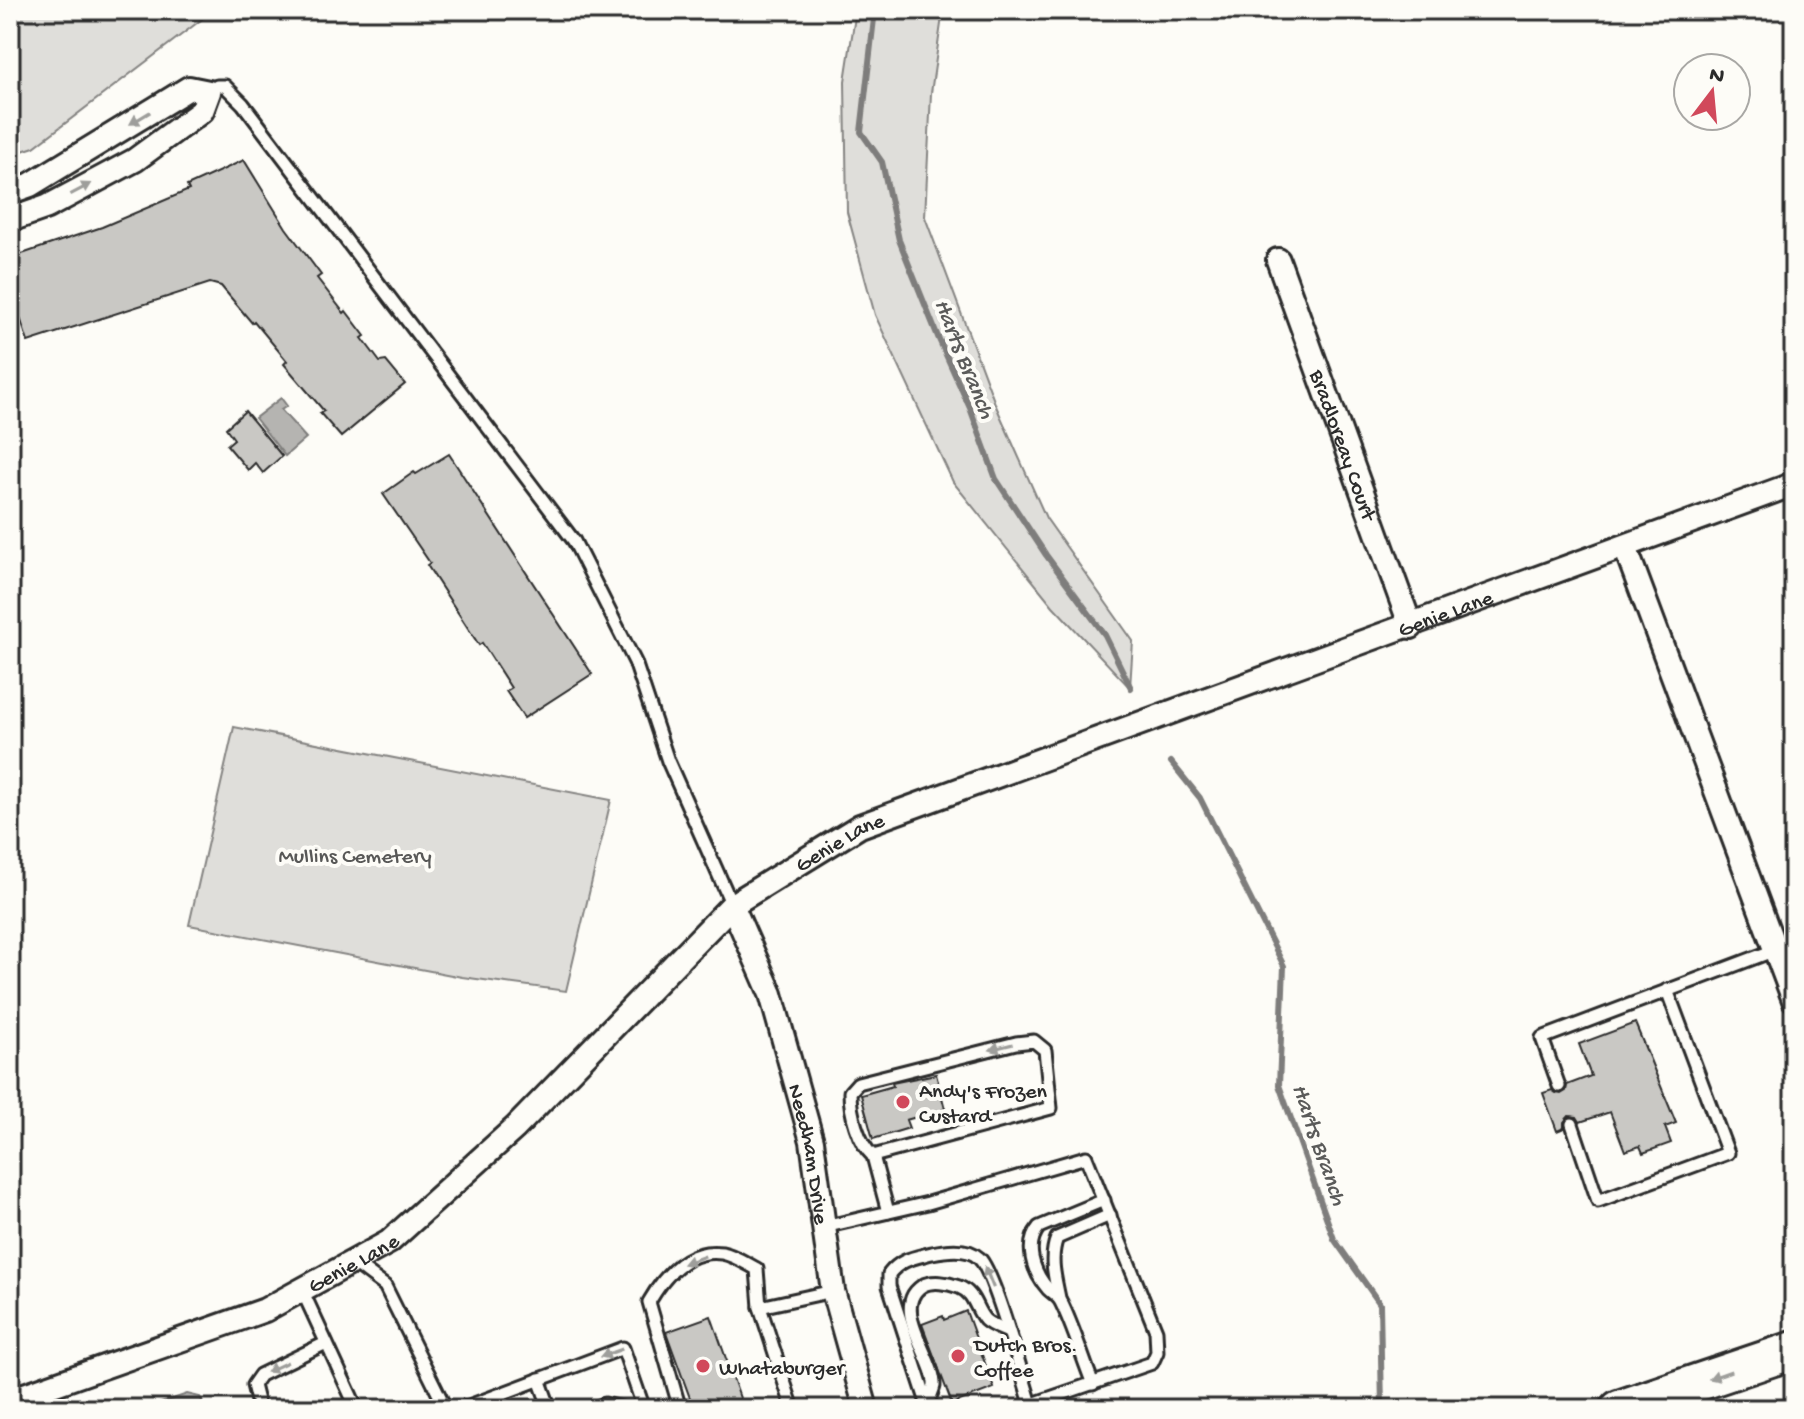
<svg xmlns="http://www.w3.org/2000/svg" width="1804" height="1419" font-family="'Gochi Hand',sans-serif">
<style>
.green{fill:#dfdeda;stroke:#858482;stroke-width:2}
.water{fill:#b5b4b1;stroke:#7e7d7b;stroke-width:2}
.lines{fill:none;stroke-linecap:round;stroke-linejoin:round}
.stream{stroke:#7e7d7b;stroke-width:6}
.building{fill:#c9c8c4;stroke:#2b2b2b;stroke-width:2}
.service-casing{stroke:#2b2b2b;stroke-width:17}
.minor-casing{stroke:#2b2b2b;stroke-width:28}
.primary-casing{stroke:#2b2b2b;stroke-width:42}
.service{stroke:#fdfcf7;stroke-width:11}
.minor{stroke:#fdfcf7;stroke-width:22}
.primary{stroke:#fdfcf7;stroke-width:36}
.oneway{fill:#9e9e9b}
.poi-dot{fill:#d1495b;stroke:#fdfcf7;stroke-width:3}
.labels{text-anchor:middle;stroke-width:8;stroke-linejoin:round;paint-order:stroke}
.street-label{font-size:22px;fill:#2b2b2b;stroke:#fdfcf7}
.park-label{font-size:22px;fill:#585857;stroke:#fdfcf7}
.poi-label{font-size:22px;fill:#2b2b2b;stroke:#fdfcf7;text-anchor:start}
.water-label{font-size:24px;font-style:italic;fill:#5b5b5a;stroke:#fdfcf7}
</style>
<rect width="100%" height="100%" fill="#fdfcf7"/>
<filter id="ink" filterUnits="userSpaceOnUse"><feTurbulence type="fractalNoise" baseFrequency=".0125" numOctaves="2"/><feDisplacementMap in="SourceGraphic" scale="16" xChannelSelector="R" yChannelSelector="G"/><feConvolveMatrix kernelMatrix="1 2 1 2 8 2 1 2 1" color-interpolation-filters="sRGB"/></filter>
<g filter="url(#ink)">
<!-- green -->
<g class="green">
<polygon points="10,10 214,10 34,147 10,155"/>
<polygon points="856,10 943,10 931,93 925,217 996,406 1046,518 1133,641 1130,688 1053,606 953,482 875,315 847,212 845,81"/>
<polygon points="234,727 611,800 566,991 462,977 189,925"/>
</g>
<!-- water -->
<g class="water">
<polygon points="281,398 287,406 281,410 306,438 285,456 255,418"/>
<polygon points="187,1394 200,1397 206,1409 144,1409"/>
</g>
<g class="lines">
<!-- stream -->
<g class="stream">
<polyline points="875,10 861,132 882,162 899,240 938,337 970,408 996,479 1046,555 1105,635 1131,688"/>
<polyline points="1171,762 1200,798 1284,966 1279,1085 1334,1239 1380,1304 1382,1409"/>
</g>
</g>
<!-- building -->
<g class="building">
<polygon points="244,160 286,228 321,275 317,278 344,313 346,311 365,336 362,338 380,362 386,361 405,384 341,437 320,413 324,411 284,364 287,361 254,321 252,323 221,286 210,283 28,342 10,287 10,258 102,227 189,190 187,186"/>
<polygon points="245,411 282,456 263,473 255,463 248,470 227,445 234,439 226,428"/>
<polygon points="449,454 592,674 524,718 506,691 511,688 482,643 479,645 427,565 430,563 383,494 414,472 416,474"/>
<polygon points="1635,1023 1676,1123 1665,1127 1671,1143 1643,1153 1640,1146 1625,1151 1610,1112 1580,1122 1577,1117 1569,1116 1564,1122 1564,1128 1557,1131 1543,1093 1552,1090 1561,1094 1566,1091 1567,1085 1591,1076 1579,1044"/>
<polygon points="936,1074 945,1109 906,1120 909,1128 873,1139 861,1095 893,1086 892,1083"/>
<polygon points="966,1311 994,1388 952,1404 922,1324 943,1316 944,1320"/>
<polygon points="711,1316 741,1401 717,1409 694,1409 666,1332"/>
</g>
<g class="lines">
<defs>
<g id="service">
<polyline points="209,92 217,86 225,86 243,104 574,541 635,662 668,761 732,905"/>
<polyline points="1559,1086 1542,1038 1775,950"/>
<polyline points="1572,1124 1598,1201 1728,1153 1667,990"/>
<path d="M 873,1156 C 858,1143 850,1112 850,1092 L 858,1083 L 1016,1043 L 1034,1041 L 1045,1050 L 1051,1108 L 873,1156 L 888,1212"/>
<polyline points="824,1227 928,1203 1086,1157 1156,1331 1157,1352 1152,1363 1018,1409"/>
<polyline points="353,1262 385,1286 446,1409"/>
<polyline points="302,1290 357,1409"/>
<path d="M 1059,1298 C 1055,1278 1049,1258 1057,1238 L 1110,1215"/>
<polyline points="760,1307 833,1291"/>
<polyline points="539,1379 550,1409"/>
<path d="M 1093,1384 C 1082,1357 1074,1328 1061,1302 C 1058,1296 1053,1294 1048,1289 C 1033,1272 1024,1245 1039,1227 L 1104,1200"/>
<path d="M 928,1404 C 929,1398 933,1391 934,1386 C 936,1360 889,1308 922,1286 C 932,1280 948,1283 959,1287 C 975,1293 975,1309 985,1320 C 990,1325 1002,1329 1008,1332"/>
<polyline points="259,1409 253,1385 260,1375 326,1343"/>
<polyline points="461,1409 623,1348 644,1409"/>
<polyline points="591,1409 605,1404 626,1409"/>
<path d="M 680,1409 L 649,1302 C 664,1276 688,1248 722,1253 C 734,1255 747,1264 757,1269 L 760,1307 L 793,1409"/>
<path d="M 929,1409 L 889,1286 L 889,1274 C 901,1259 913,1258 932,1253 C 946,1250 968,1247 979,1258 C 994,1271 1023,1379 1031,1404"/>
</g>
<g id="minor">
<polyline points="10,192 30,185 189,88 209,92 202,111 135,160 47,207 10,220"/>
<path id="s1" d="M 1278,260 L 1411,627"/>
<polyline points="1625,547 1794,1000"/>
<path id="s2" d="M 732,905 L 771,994 L 812,1141 L 833,1291 L 866,1409"/>
<path id="s3" d="M 10,1400 L 265,1310 L 389,1242 L 515,1128 L 732,905 L 860,826 L 1794,484"/>
</g>
<polyline id="primary" points="1619,1409 1794,1350"/>
</defs>
<!-- service casing -->
<use href="#service" class="service-casing"/>
<!-- minor casing -->
<use href="#minor" class="minor-casing"/>
<!-- primary casing -->
<use href="#primary" class="primary-casing"/>
<!-- service -->
<use href="#service" class="service"/>
<!-- minor -->
<use href="#minor" class="minor"/>
<!-- primary -->
<use href="#primary" class="primary"/>
</g>
<!-- one-way arrows -->
<defs><path id="oneway-solid" d="M-6-.8H1V-3.2L6.5 0L1 3.2V.8H-6Z" transform="scale(2)"/></defs>
<g class="oneway">
<use href="#oneway-solid" transform="translate(140 118) rotate(149)"/>
<use href="#oneway-solid" transform="translate(81 189) rotate(-28)"/>
<use href="#oneway-solid" transform="translate(1001 1047) rotate(166)"/>
<use href="#oneway-solid" transform="translate(694 1260) rotate(160)"/>
<use href="#oneway-solid" transform="translate(989 1277) rotate(-112)"/>
<use href="#oneway-solid" transform="translate(611 1353) rotate(161)"/>
<use href="#oneway-solid" transform="translate(277 1367) rotate(155)"/>
<use href="#oneway-solid" transform="translate(1720 1375) rotate(161)"/>
</g>
</g>
<!-- markers -->
<g class="poi-dot">
<circle cx="903" cy="1102" r="8"/>
<circle cx="958" cy="1356" r="8"/>
<circle cx="703" cy="1366" r="8"/>
</g>
<g class="labels">
<!-- street labels -->
<g class="street-label">
<text dy="8" stroke="none"><textPath href="#s1" startOffset="196">Bradloreay Court</textPath></text>
<text dy="8" stroke="none"><textPath href="#s3" startOffset="1666">Genie Lane</textPath></text>
<text dy="8" stroke="none"><textPath href="#s3" startOffset="1018">Genie Lane</textPath></text>
<text dy="8" stroke="none"><textPath href="#s2" startOffset="262">Needham Drive</textPath></text>
<text dy="8" stroke="none"><textPath href="#s3" startOffset="370">Genie Lane</textPath></text>
</g>
<!-- park labels -->
<g class="park-label">
<text x="355" y="862">Mullins Cemetery</text>
</g>
<!-- poi labels -->
<g class="poi-label">
<text x="919" y="1097">Andy's Frozen<tspan x="919" dy="25">Custard</tspan></text>
<text x="974" y="1351">Dutch Bros.<tspan x="974" dy="25">Coffee</tspan></text>
<text x="719" y="1374">Whataburger</text>
</g>
<!-- water labels -->
<g class="water-label">
<text transform="translate(966 358) rotate(68)" y="8">Harts Branch</text>
<text transform="translate(1321 1144) rotate(71)" y="8">Harts Branch</text>
</g>
</g>
<!-- margin -->
<rect width="1804" height="1419" fill="none" stroke="#fdfcf7" stroke-width="40"/>
<rect x="20" y="20" width="1764" height="1379" fill="none" stroke="#2b2b2b" stroke-width="3" filter="url(#ink)"/>
<!-- north arrow -->
<g transform="translate(1712 92) rotate(16)"><circle r="38" fill="#fdfcf7" stroke="#a9a8a5" stroke-width="2"/>
<path d="M0-6L14 30L0 20L-14 30Z" fill="#d1495b"/>
<text y="-12" font-size="22" font-weight="bold" text-anchor="middle" fill="#2b2b2b">N</text>
</g>
</svg>
